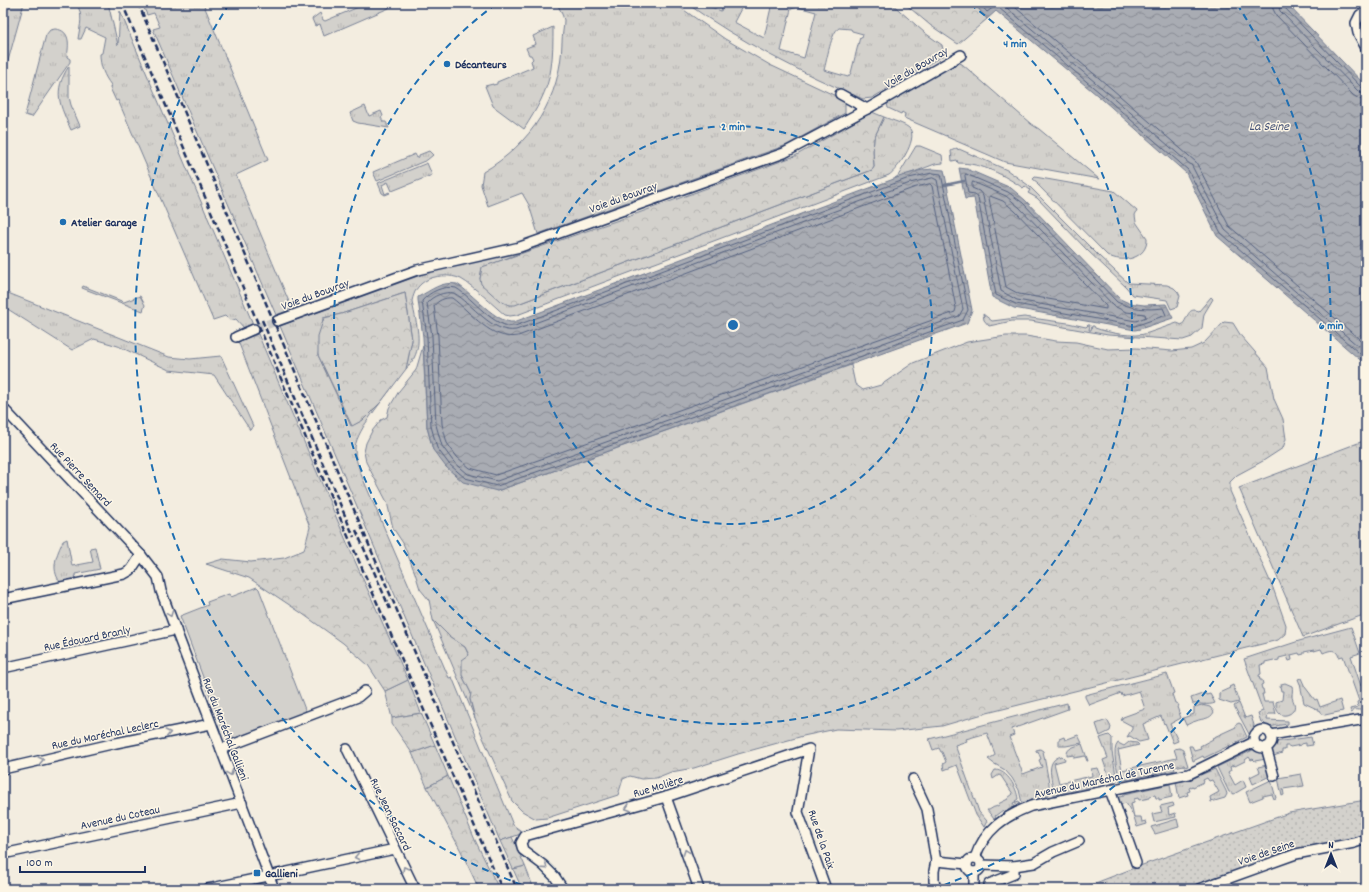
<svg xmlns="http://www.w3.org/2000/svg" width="1369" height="892" font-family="Dekko,sans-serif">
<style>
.grass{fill:url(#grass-tufts);stroke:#778095;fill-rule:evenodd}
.forest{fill:url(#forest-crowns);stroke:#778095}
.park{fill:url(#park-dots);stroke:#778095}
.garden{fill:#d3d1cc;stroke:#778095}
.water{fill:url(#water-waves);stroke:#707a91}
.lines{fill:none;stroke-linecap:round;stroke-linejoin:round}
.shore{stroke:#546180;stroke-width:1}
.stream{stroke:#707a91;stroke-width:2.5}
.street-tunnel{stroke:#c8c7c6;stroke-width:9;stroke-dasharray:9 4.5;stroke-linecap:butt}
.street-casing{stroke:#1b2f5e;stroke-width:12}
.street{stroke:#fcf5e5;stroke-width:9}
.rail{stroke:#1b2f5e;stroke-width:2.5;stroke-dasharray:6 3;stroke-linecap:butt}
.oneway{stroke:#8c92a2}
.ring{fill:none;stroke:#1f6fb2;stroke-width:2;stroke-dasharray:7 5}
.poi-dot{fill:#1f6fb2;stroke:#fcf5e5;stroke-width:1.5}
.labels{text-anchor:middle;stroke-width:3;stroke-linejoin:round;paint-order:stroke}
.poi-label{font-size:12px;font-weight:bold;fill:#1b2f5e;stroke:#fcf5e5;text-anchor:start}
.street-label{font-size:12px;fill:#1b2f5e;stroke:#fcf5e5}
.water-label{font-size:13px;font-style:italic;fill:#465478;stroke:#fcf5e5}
.centre{fill:#1f6fb2;stroke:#fcf5e5;stroke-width:2}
.ring-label{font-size:12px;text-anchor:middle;font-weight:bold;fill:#1f6fb2;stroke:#fcf5e5;stroke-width:3;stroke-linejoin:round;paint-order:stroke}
</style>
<defs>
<pattern id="grass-tufts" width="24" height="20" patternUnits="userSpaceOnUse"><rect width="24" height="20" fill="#d3d1cc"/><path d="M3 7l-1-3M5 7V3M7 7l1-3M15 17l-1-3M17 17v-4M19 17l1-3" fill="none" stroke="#b5b4b2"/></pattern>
<pattern id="forest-crowns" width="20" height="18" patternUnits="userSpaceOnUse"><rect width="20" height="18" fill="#d3d1cc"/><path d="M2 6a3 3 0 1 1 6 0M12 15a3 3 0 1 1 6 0" fill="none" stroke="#b5b4b2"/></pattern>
<pattern id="park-dots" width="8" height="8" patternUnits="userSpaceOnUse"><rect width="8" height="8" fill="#d3d1cc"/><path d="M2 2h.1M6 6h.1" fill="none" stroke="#b5b4b2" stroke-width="1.8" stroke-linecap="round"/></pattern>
<pattern id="water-waves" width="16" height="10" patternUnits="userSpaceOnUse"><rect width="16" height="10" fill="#a9acb3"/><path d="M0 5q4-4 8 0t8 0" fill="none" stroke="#898c95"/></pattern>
</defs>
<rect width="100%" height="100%" fill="#f3ede0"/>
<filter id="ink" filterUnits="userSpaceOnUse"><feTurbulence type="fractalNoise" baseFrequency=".025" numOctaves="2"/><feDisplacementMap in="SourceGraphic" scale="8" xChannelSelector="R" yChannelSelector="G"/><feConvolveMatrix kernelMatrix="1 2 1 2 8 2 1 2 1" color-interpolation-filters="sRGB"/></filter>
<g filter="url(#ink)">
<!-- grass -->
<g class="grass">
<polygon points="9,3 24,3 3,79 3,16"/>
<path d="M 76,3 L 108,3 L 118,45 L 120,11 L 253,324 L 244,328 L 236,319 L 230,321 L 225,316 L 213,320 L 118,100 L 116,101 L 110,88 L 111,85 C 104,76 100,66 100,54 L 102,53 L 105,37 L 86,28 L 81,39 L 78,39 C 80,25 84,15 76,3 Z"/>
<polygon points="142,3 203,3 268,160 236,175 292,309 276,315 153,29 160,27 154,13 147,15"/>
<polygon points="368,3 389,3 389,8 324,36 320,24 315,26 312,19 320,13 323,20 325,21"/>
<path d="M 557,3 L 674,3 L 725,39 L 770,65 L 838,97 L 845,103 L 845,113 L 787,145 L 538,234 L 529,205 L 522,193 L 488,206 L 481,185 L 483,172 C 531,144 561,98 562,42 C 562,35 564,27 564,20 C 563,15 559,8 557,3 Z"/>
<path d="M 686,3 L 701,3 L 721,11 L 723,3 L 744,3 L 734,22 L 764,38 L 772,3 L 891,3 L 925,33 L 942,45 L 944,55 L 872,98 L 863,99 C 801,73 741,42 686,3 ZM 798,7 L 816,12 L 804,58 L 781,51 L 791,9 ZM 839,28 L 851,29 L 852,31 L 863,34 L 862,38 L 860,37 L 851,73 L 848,77 L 824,70 C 827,60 831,32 839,28 Z"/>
<path d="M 553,27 C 553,41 553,54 551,68 C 548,91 536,110 524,129 L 493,106 L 485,86 L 493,84 L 493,85 L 497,84 L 497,82 L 533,67 L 531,61 L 533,59 L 531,55 L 529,55 L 526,48 L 536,44 L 533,36 Z"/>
<path d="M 55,29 C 71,30 69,45 67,57 L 70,59 L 70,62 L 32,117 L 25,115 L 46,35 L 50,30 Z"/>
<polygon points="957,62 962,64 1031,124 1039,129 1099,179 1005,162 947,137 947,135 946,136 904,118 905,114 902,112 901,114 888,108 887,103"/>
<path d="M 69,66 L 69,97 L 71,105 L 80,126 L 71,130 C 60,105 52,92 69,66 Z"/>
<polygon points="365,106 369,116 381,111 383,116 381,117 383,122 386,122 389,128 358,123 353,121 350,113"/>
<path d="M 884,117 C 891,120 906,124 910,129 C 918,140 898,169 889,175 L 517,315 L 510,316 L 505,315 C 493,305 475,287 461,279 C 451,274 434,275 425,281 C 417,286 414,292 412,301 C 415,319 423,341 414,358 C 412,362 409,365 406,369 L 412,340 L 405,293 L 341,314 L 323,318 L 318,355 L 351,426 L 363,420 L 390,390 C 380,404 354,434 355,450 C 355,457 358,465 360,472 L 449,678 L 452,677 L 513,825 L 524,833 L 500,841 L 280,326 L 429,272 L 525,251 L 482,268 L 480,279 L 509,305 L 523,302 L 872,170 L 874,167 L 873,151 L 874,138 Z"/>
<polygon points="916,146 920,146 942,155 943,163 935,164 901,177 895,178 898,176"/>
<path d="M 957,148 L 958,150 L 959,149 L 1007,170 L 1028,185 L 1100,257 L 1128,283 L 1167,285 L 1174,288 L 1178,292 L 1180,296 L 1177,307 L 1171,309 L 1167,300 L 1133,295 L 1126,287 L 1087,250 L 1037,198 L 1028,193 L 1030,190 L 1025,186 L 1023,188 C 1004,175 982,163 958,163 L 957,160 L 952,161 L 951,151 Z"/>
<polygon points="429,151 433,155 427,160 377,181 373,172 415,154 417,158 419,157 419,155"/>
<polygon points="427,163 432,175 392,191 388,182 382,185 385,194 389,192 390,193 385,195 382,193 378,183"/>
<path d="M 1035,177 L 1114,191 L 1137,211 L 1135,215 L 1136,222 L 1147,238 C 1148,259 1122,264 1107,255 L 1037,184 L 1038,183 L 1033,179 Z"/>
<polygon points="83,286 124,302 140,296 145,305 143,311 82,288"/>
<polygon points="3,291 169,357 190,359 221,356 253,426 250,430 214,375 169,370 118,346 94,339 72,350 3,306"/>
<path d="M 1211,297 L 1213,299 L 1204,314 L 1202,328 L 1192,337 L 1183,340 L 1108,335 L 1031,321 L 1012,321 L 989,326 L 984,320 L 983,314 L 992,321 L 1024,317 L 1068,323 L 1086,327 L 1088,325 L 1090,325 L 1089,330 L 1091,330 L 1092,326 L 1094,326 L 1095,328 C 1109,333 1134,338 1148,333 C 1158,330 1167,326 1177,323 L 1182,325 C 1189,317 1187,307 1199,311 Z"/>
<path d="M 67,539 L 72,566 L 93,562 L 90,548 L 95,547 L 100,569 L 75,574 L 76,581 L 60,582 C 50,568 57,554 63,541 Z"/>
<polygon points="433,620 449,636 465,647 469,656 462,675 471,693 470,700 475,718"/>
<path d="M 1351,627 L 1360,653 L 1351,656 L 1361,686 L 1366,685 L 1366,710 C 1362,711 1358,709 1353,710 L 1353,712 L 1351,713 L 1350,709 L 1358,707 L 1357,702 L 1359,701 L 1343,656 L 1339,657 C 1336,648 1330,650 1323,653 L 1321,649 L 1314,651 L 1314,650 L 1304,652 L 1304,654 L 1300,655 L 1299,653 L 1291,655 L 1292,660 L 1289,661 L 1287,656 L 1279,658 L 1279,660 L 1275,661 L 1274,660 L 1265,662 L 1265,664 L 1260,665 L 1261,674 L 1259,675 L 1260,680 L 1262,680 L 1263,684 L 1261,685 L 1262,689 L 1263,689 L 1264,694 L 1262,694 L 1264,702 L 1273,702 L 1276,714 L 1268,714 L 1267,720 L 1288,721 L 1288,724 L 1268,727 L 1263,722 L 1261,722 L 1258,713 L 1263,711 L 1244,659 L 1299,641 Z"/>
<polygon points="1167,674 1174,693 1172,694 1175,703 1177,703 1179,706 1177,707 1181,718 1170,724 1178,741 1173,743 1165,723 1164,724 1161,716 1143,724 1148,740 1139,742 1130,736 1127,737 1132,729 1132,726 1121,720 1123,717 1145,709 1139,691 1122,696 1121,693 1089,705 1085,697 1085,695"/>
<polygon points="1301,678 1305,687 1315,700 1317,699 1320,707 1340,700 1343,711 1325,715 1321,714 1319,710 1304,703 1300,684 1298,679"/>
<polygon points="408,680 421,713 392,718 385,691"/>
<path d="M 1285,683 L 1292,686 C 1293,689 1292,693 1292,696 C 1292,700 1296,704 1294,709 C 1292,714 1285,717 1280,714 C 1276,711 1276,706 1276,702 L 1282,700 L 1283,691 L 1281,691 L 1280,686 L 1282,686 L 1281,684 Z"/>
<polygon points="1233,685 1239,702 1231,704 1219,700 1219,693 1230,688 1229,687"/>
<path d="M 1205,693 L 1206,695 L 1210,694 L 1215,703 C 1208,706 1200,703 1193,704 L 1191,698 Z"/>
<polygon points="1067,703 1068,709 1012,729 1014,735 1009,737 1023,774 1042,767 1039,760 1041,759 1038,751 1036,752 1036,750 1040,749 1043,751 1049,783 1049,795 1022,803 1019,790 1012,778 1005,770 993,763 988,759 994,756 995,754 987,733 966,739 967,741 955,745 977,806 979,812 987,821 984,827 976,815 957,765 944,770 943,764 946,762 942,752 941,752 939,748 933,750 929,739"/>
<polygon points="1239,703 1245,718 1251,716 1254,725 1251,735 1249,734 1234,706"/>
<path d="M 1202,705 L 1210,707 L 1214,712 C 1210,720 1203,718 1196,721 C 1192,722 1189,724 1186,725 L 1183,718 L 1194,714 L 1194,707 Z"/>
<polygon points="1107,720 1111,727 1110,731 1100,736 1096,724"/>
<polygon points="1239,723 1241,724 1247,737 1204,758 1203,756 1193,761 1189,746 1192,746 1194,750 1201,748 1200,746 1213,739 1212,738 1236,727 1235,725"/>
<polygon points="1078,735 1082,743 1066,746 1059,746 1059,739 1064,737 1065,740"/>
<polygon points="1109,735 1112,738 1112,752 1117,781 1111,783 1103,760 1108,758 1100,738"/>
<polygon points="1311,737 1313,745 1306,746 1306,743 1301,744 1301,745 1290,747 1289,746 1285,746 1285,750 1282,750 1282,753 1271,757 1270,749 1275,742"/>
<path d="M 1129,742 L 1137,743 L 1139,745 L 1118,750 L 1122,770 L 1177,758 L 1174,749 L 1179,748 L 1183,750 L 1188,766 L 1185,767 L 1184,765 L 1174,767 L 1175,770 L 1120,781 C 1118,771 1111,750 1118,743 L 1124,746 Z"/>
<path d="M 1082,744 L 1088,761 L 1087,761 L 1085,756 L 1074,758 L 1074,755 L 1067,756 C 1066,747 1075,747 1082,744 Z"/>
<polygon points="435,745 448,776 427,787 412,753"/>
<polygon points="1255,749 1264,752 1266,759 1255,761 1253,759 1251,760 1249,757 1245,760 1245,761 1235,766 1234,765 1230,767 1231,770 1228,772 1235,785 1243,780 1246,787 1234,794 1229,792 1217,767"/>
<path d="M 1062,756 L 1064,758 L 1065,760 L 1054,763 L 1059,783 L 1092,776 L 1091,769 L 1098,768 L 1104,784 L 1102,785 L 1101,782 L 1093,784 L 1093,787 L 1054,795 C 1053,781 1043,760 1062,756 Z"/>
<polygon points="1267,765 1270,776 1253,784 1250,777 1260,772 1258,767"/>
<polygon points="1215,769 1226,791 1227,794 1225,798 1211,802 1210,797 1219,792 1212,780 1209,781 1207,778 1203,780 1204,782 1193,787 1193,786 1189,788 1190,791 1187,792 1188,795 1179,798 1176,782 1188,780"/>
<path d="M 995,770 C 1007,770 1017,788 1018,799 L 1015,801 L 1016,802 L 1019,801 L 1020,804 L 1017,805 L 1015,802 L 1013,803 L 1015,806 L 1004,812 L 1003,810 L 995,816 L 996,818 L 994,819 L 987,810 L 989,810 L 994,807 L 995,807 L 999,805 L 998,804 L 1008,799 L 1008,798 L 1013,794 L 1001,776 L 999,775 L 993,779 L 992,775 Z"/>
<polygon points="1301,774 1304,786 1283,789 1284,795 1282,796 1278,778"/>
<polygon points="1271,780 1276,798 1274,799 1272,794 1263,796 1263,797 1250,802 1246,792"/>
<polygon points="1170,784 1172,797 1159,800 1159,798 1156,798 1155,795 1150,796 1150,798 1139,800 1138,798 1134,799 1134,802 1131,803 1134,817 1141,817 1142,822 1146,821 1147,824 1137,827 1134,817 1126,803 1119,805 1115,795 1118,795 1119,797 1124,796 1124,794"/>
<polygon points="1173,803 1174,806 1168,808 1169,815 1175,813 1176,817 1154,822 1152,814 1162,812 1160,806"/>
<polygon points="1177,819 1179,827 1155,834 1151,827"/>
<polygon points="525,866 534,889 522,889 513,869"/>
</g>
<!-- forest -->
<g class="forest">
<polygon points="904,3 974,3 987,19 958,44 930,25"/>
<polygon points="872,112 884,117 874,138 873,151 874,167 872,170 515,305 509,305 500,301 481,284 480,279 482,267 633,215 795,156"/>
<polygon points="405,293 412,340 406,369 381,402 363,420 352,426 318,355 318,336 324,318 341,314"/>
<polygon points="1224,322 1233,323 1241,336 1268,367 1274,399 1283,419 1286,439 1283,448 1263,461 1237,475 1230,482 1230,491 1273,588 1286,625 1285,634 1278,640 983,714 942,726 896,731 836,729 803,736 738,754 694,768 671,772 656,778 641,779 630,776 623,779 618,795 547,818 536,819 522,811 512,801 484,740 475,718 470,699 471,693 462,675 462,660 469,655 465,647 449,636 433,620 429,600 420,589 415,573 403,543 393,528 387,502 366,462 364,452 366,443 372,431 381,420 387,417 389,408 399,391 416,370 423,346 427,427 433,450 497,491 851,365 855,384 863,390 881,385 913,363 967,342 1006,336 1026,336 1056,341 1076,342 1108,349 1136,348 1172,351 1191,349 1204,343"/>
<polygon points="258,334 354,559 408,680 385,691 368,665 343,643 300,612 249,578 206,564 223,559 251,562 284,558 304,550 310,527 238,341"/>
<polygon points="1366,440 1366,614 1303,637 1239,488"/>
<polygon points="421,713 435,745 412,753 392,724 392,718"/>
<polygon points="448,776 475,840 499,889 479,889 461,851 427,787"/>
<polygon points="512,837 525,866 513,869 500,841"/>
</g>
<!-- park -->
<polygon class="park" points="1366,800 1366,835 1287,853 1187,889 1080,889 1134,868 1289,813"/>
<!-- garden -->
<polygon class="garden" points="257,587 259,589 306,712 227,741 180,616 208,605 207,602 229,594 231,597"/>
<!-- water -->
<g class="water">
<polygon points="974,3 1286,3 1366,86 1366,365 1217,236 1186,173 1103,100 996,11 987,19"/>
<polygon points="959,168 967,169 1011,188 1025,200 1120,299 1129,303 1144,305 1166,304 1173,318 1140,329 1135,330 1014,308 992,297 974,198 965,199"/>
<path d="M 933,169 L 944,170 L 972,310 L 967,323 L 497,491 L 463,482 L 446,467 L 433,450 L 427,427 L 423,337 L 418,300 L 418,297 C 432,290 441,281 457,284 C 472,293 497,324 514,322 L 907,174 L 922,170 Z"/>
</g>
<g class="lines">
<!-- shore -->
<g class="shore">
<polyline points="979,3 987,12 994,7 999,8 1105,97 1188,170 1221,233 1366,359"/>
<polyline points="1001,3 1108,93 1192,166 1225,230 1366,353"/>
<polyline points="1010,3 1112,89 1196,162 1229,226 1366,345"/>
<polyline points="1272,3 1273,9 1276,15 1353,95 1359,99 1366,100"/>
<polyline points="1278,3 1280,11 1358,91 1361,93 1366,94"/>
<polyline points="1283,3 1284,7 1361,87 1366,89"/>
<path d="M 933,173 L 941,174 L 945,193 L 968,310 L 963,320 L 497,486 L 465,478 L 449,464 L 437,448 L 431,426 L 427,337 L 422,301 C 429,292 444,285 456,288 C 473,298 494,329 515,326 L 909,178 Z"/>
<path d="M 966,174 L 1008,192 L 1023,203 L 1117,302 C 1132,309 1147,310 1163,308 L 1166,315 L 1135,326 L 1016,304 L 996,295 L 978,198 L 975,194 L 968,193 L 965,176 Z"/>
<path d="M 933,178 L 937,180 L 963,309 L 959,316 L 497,481 L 468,474 L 453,461 L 442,446 L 436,425 L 432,336 L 427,303 C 432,296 445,291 454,293 C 473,304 492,334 516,330 L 910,183 Z"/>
<polygon points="973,182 1006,196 1019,207 1114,306 1126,312 1145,314 1146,317 1136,321 1017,300 1001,291 983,196 979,191 972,188 972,184"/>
<path d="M 930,184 L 932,186 L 956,308 L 955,312 L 496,475 L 470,468 L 457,457 L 447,443 L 442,424 L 438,336 L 434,306 C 437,301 445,297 452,298 C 472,313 491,341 518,336 L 913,188 Z"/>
<polygon points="990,196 1003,201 1015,211 1106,306 1106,309 1019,294 1006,287 989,198"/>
</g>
<!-- stream -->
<polyline class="stream" points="945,185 964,181"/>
<!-- street-tunnel -->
<polyline class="street-tunnel" points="254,329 277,321"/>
<defs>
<g id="street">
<polyline points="1366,11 1360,15 1356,23 1358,33 1366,48"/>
<polyline points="840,94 867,109"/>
<polyline points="277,321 417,270 520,247 784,153 867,109 961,55"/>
<polyline points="236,337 254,329"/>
<polyline points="3,408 141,555 158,577 161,591 274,889"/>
<polyline points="3,599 124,574 131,570 141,555"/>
<polyline points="3,668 176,630"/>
<circle cx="1263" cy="739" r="9"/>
<polyline points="1271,735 1366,719"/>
<polyline points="1266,747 1274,776"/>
<polyline points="221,749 358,697 365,691"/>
<polyline points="347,749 415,889"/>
<polyline points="3,769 116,743 211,724"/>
<polyline points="913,779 927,809 936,861 934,871 934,881 936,889"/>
<polyline points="1110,790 1136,863"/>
<polyline points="666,797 699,889"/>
<polyline points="3,854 242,803"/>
<circle cx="974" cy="865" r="7"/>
<path d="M 975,858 C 984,830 1005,816 1031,806 L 1189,774 L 1254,742"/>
<polyline points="936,861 967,864"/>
<polyline points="981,865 1014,866 1034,863 1053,852 1079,841"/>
<polyline points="974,872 974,889"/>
<polyline points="989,884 1014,874 1014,866"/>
<polyline points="207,889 395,849"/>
<polyline points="563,889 555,877 543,865 523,850 521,843 525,836 666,797 809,749 798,812 826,889"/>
<polyline points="1199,889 1296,854 1354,843 1366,839"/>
</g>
</defs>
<!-- street casing -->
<use href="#street" class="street-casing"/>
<!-- street -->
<use href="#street" class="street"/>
<!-- rail -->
<g class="rail">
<polyline points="122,3 208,204 320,472 502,889"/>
<polyline points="138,3 462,763 517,889"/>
<polyline points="3,5 4,3"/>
<polyline points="262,320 354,537"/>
<polyline points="356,530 390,609"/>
</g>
</g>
<!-- one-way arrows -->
<defs><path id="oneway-chevron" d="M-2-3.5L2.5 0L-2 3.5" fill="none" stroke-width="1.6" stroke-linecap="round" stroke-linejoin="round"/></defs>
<g class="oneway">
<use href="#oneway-chevron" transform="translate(170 614) rotate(69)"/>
<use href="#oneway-chevron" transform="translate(168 733) rotate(-12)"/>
<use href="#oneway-chevron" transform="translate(41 760) rotate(-13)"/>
<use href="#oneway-chevron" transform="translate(230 773) rotate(69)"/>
<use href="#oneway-chevron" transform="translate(628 808) rotate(164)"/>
<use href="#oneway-chevron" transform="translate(686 852) rotate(-110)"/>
<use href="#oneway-chevron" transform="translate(357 857) rotate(168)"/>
<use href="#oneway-chevron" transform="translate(545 867) rotate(42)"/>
<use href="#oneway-chevron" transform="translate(405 869) rotate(-117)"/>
</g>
</g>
<!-- distance rings -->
<g class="ring">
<circle cx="733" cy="325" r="199"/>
<path d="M970 4A399 399 0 1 1 496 4"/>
<path d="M533 889A598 598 0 0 1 229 4M1237 4A598 598 0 0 1 933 889"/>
</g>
<!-- markers -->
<g class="poi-dot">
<circle cx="447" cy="64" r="4"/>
<circle cx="63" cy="222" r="4"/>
<rect x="253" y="869" width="8" height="8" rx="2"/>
</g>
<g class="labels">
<!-- poi labels -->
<g class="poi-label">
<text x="455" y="68">Décanteurs</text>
<text x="71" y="226">Atelier Garage</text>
<text x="265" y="877">Gallieni</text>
</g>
<!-- street labels -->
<g class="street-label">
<text transform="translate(916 67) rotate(-30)" y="4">Voie du Bouvray</text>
<text transform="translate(623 197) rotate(-20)" y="4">Voie du Bouvray</text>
<text transform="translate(315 294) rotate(-20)" y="4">Voie du Bouvray</text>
<text transform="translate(81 474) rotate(47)" y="4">Rue Pierre Semard</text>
<text transform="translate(87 638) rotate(-12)" y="4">Rue Édouard Branly</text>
<text transform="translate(226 729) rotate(69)" y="4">Rue du Maréchal Gallieni</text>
<text transform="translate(105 734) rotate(-12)" y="4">Rue du Maréchal Leclerc</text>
<text transform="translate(1104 779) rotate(-12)" y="4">Avenue du Maréchal de Turenne</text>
<text transform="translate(658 786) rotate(-17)" y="4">Rue Molière</text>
<text transform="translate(391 814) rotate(64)" y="4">Rue Jean Saccard</text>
<text transform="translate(120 817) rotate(-12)" y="4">Avenue du Coteau</text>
<text transform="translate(822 839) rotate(71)" y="4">Rue de la Paix</text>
<text transform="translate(1266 852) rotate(-19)" y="4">Voie de Seine</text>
</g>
<!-- water labels -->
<g class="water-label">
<text x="1269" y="130">La Seine</text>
</g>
</g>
<circle cx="733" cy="325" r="6" class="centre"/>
<g class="ring-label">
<text x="1015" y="47">4 min</text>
<text x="733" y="130">2 min</text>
<text x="1331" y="329">6 min</text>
</g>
<!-- margin -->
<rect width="1369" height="892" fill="none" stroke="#fcf5e5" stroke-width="16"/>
<rect x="8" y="8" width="1353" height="876" fill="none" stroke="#1b2f5e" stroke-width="1.5" filter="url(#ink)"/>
<!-- north arrow -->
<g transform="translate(1331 854)" stroke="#fcf5e5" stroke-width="3" paint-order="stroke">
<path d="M0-3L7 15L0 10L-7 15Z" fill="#1b2f5e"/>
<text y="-6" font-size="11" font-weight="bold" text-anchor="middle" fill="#1b2f5e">N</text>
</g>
<!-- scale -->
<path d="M20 866v6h125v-6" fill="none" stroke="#1b2f5e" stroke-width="2"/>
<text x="26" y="866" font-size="12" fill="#1b2f5e" stroke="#fcf5e5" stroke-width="3" paint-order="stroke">100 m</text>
</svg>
